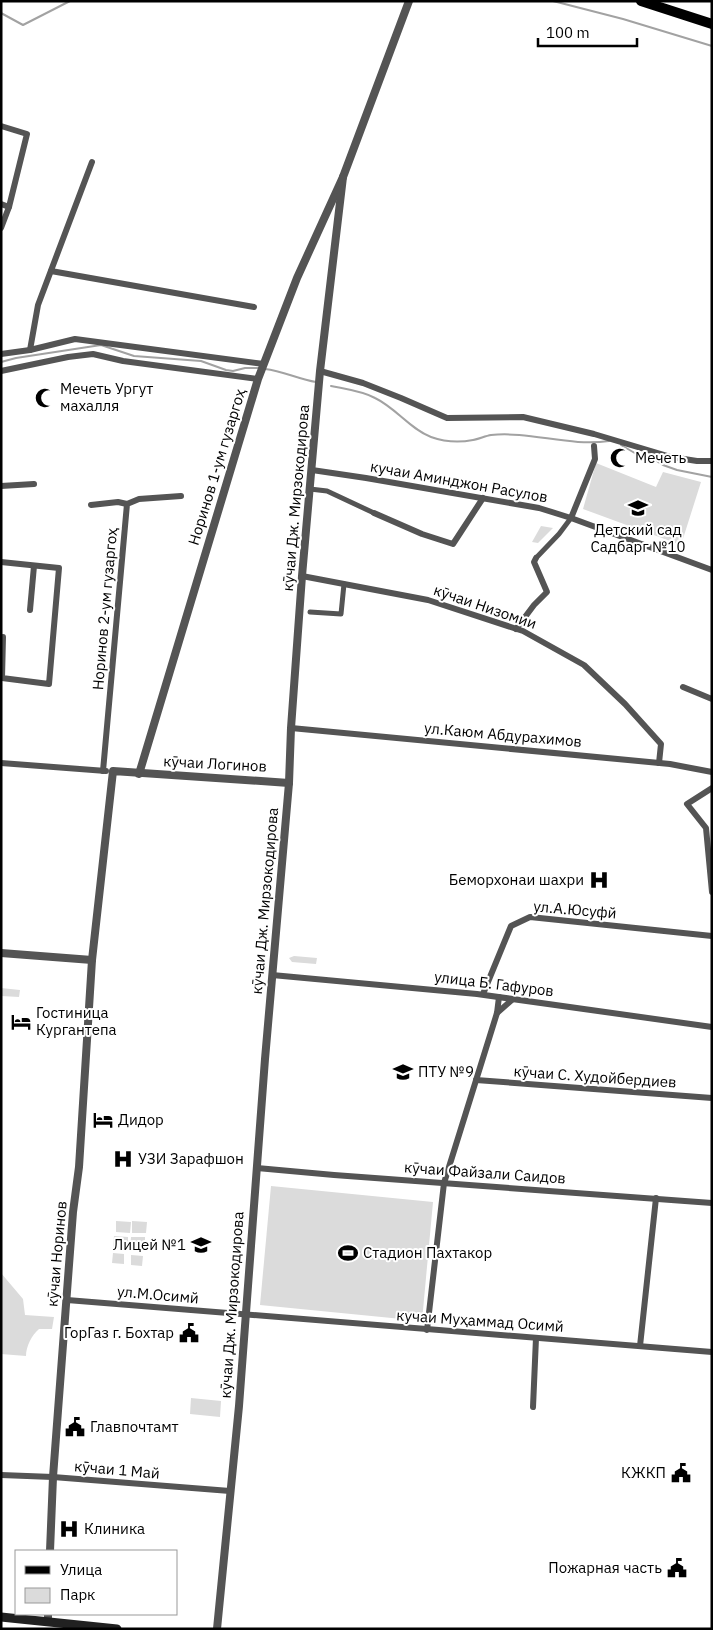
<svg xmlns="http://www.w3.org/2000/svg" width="713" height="1630" font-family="'IBM Plex Sans',sans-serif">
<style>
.green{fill:#dbdbdb}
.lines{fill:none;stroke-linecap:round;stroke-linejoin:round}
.stream{stroke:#a2a2a2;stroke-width:2}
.pedestrian{stroke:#545454;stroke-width:5}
.minor{stroke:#545454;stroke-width:6}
.tertiary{stroke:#545454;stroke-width:8}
.secondary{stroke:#212121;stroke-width:9}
.primary{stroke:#000;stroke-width:10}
.labels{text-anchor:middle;stroke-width:4;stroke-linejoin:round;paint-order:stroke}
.poi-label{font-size:15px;fill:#000;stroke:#fff;text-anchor:start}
.street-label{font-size:15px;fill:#000;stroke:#fff}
</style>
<rect width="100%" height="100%" fill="#fff"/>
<!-- green -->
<g class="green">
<polygon points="596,463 656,487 663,472 701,482 681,545 583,509"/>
<polygon points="541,526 553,528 538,543 532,542"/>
<polygon points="294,956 317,958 316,964 292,962 289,958"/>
<polygon points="1,988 20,990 19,997 1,996"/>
<polygon points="271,1186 433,1202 422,1321 260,1305"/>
<polygon points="116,1221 131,1222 130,1233 116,1232"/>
<polygon points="132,1221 147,1222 146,1233 132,1233"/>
<polygon points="114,1236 128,1237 128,1248 113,1247"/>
<polygon points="131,1237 145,1237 145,1249 130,1248"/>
<polygon points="113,1253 124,1254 124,1264 112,1263"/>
<polygon points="131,1255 143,1256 142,1266 131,1265"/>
<path d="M 1,1273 L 23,1299 L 25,1315 L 54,1317 L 52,1329 L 39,1329 C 32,1335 26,1346 26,1356 L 1,1354 Z"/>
<polygon points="191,1398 221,1401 220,1417 190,1414"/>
</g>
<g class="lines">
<!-- stream -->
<g class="stream">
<polyline points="553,1 623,19 712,46"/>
<polyline points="1,13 23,25 70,1"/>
<polyline points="1,362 16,358 101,345 134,356 201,361 226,370 233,371 245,368 261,368"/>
<path d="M 265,369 C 283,371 298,379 316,382"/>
<path d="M 331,386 C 345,389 362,391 375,398 C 396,408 410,429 431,437 C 445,442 458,443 473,440 C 479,439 485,436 491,435 C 531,431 569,447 609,441"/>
<polyline points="621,445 645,459 655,460 663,465 677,470 712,477"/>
</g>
<!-- pedestrian -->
<g class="pedestrian">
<polyline points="310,489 327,491 374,513"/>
<polyline points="536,558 559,534 571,518"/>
<polyline points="310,612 341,614 344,584"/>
</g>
<!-- minor -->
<g class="minor">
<polyline points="1,126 27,134 9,207 1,228"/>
<polyline points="1,204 9,207"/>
<polyline points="51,271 254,307"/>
<polyline points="30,350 38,305 92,162"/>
<polyline points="1,354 30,350 75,339 264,364"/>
<polyline points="1,371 68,357 93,354 123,361 258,379"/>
<polyline points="320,371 363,383 401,398 447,418 523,417 594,434 671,457 697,461 712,461"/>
<polyline points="312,470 366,478 539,508 571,518 712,570"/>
<polyline points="1,486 34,484"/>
<polyline points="91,505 118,502 127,504"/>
<polyline points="374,513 422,534 453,544 483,498"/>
<polyline points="571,518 595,459 594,446"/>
<polyline points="1,562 59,568 49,684 2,678 3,637"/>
<polyline points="302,576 428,600 523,631 584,665 625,704 661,744 659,763"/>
<polyline points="30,610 34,566"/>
<polyline points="516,629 534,605 547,592 534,562 536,558"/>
<polyline points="683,687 712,699"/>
<polyline points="291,728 670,764 712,772"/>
<polyline points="1,763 106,771"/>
<polyline points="103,771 127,504 139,499 181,496"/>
<polyline points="712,788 687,804 706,828 712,892"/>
<polyline points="272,975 477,994 712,1027"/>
<polyline points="483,994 511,926 530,917 712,936"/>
<polyline points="497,1013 513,999"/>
<polyline points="476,1080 712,1098"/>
<polyline points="257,1168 334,1175 712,1203"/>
<polyline points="67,1300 712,1352"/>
<polyline points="427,1330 444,1183 497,1013 499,997"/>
<polyline points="640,1346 656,1198"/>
<polyline points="533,1407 536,1338"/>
<polyline points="1,1475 53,1477 230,1491"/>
</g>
<!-- tertiary -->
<g class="tertiary">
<polyline points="139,774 258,379 297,278 343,177 409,1"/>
<polyline points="1,953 92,960"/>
<polyline points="50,1551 53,1477 73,1212 79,1167 92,960 113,771 289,783"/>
<polyline points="48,1622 48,1614"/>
<polyline points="217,1629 239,1406 265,1059 289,783 291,728 302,576 320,371 343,177"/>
</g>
<!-- secondary -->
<polyline class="secondary" points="1,1617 117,1629"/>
<!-- primary -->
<polyline class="primary" points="641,1 712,24"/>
</g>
<!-- icons -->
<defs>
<symbol id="mosque-bare" viewBox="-9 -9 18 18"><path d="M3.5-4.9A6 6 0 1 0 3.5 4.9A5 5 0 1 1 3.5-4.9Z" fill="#000" stroke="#fff" stroke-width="2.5" paint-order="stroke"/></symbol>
<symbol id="school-bare" viewBox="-9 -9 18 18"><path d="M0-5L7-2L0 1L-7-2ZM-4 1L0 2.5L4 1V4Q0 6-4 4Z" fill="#000" stroke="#fff" stroke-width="2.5" paint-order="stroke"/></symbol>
<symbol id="hospital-bare" viewBox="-9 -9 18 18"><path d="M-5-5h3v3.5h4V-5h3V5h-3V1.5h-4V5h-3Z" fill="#000" stroke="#fff" stroke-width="2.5" paint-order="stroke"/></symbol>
<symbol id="hotel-bare" viewBox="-9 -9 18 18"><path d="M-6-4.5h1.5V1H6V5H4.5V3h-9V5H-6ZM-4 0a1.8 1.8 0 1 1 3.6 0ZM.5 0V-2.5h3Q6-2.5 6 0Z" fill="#000" stroke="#fff" stroke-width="2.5" paint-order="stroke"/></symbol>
<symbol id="university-bare" viewBox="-9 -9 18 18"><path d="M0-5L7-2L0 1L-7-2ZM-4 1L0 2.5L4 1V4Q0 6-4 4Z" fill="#000" stroke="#fff" stroke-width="2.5" paint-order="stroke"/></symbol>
<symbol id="stadium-bare" viewBox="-9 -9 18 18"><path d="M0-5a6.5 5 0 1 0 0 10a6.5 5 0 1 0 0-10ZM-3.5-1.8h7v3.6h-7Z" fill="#000" stroke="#fff" stroke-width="2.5" paint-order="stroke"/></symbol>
<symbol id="civic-bare" viewBox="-9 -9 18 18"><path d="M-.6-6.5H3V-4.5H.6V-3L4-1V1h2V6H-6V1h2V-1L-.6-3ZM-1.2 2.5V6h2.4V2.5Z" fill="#000" stroke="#fff" stroke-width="2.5" paint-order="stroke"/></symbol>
</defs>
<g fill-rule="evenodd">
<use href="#mosque-bare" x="31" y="384" width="28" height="28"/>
<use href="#mosque-bare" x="606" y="444" width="28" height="28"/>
<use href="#school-bare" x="624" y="494" width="28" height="28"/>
<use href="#hospital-bare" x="585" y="866" width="28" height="28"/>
<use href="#hotel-bare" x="7" y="1008" width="28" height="28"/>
<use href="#university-bare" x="389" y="1058" width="28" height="28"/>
<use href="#hotel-bare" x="89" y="1106" width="28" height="28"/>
<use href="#hospital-bare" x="109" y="1145" width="28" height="28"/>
<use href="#school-bare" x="187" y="1231" width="28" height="28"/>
<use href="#stadium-bare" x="334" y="1239" width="28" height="28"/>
<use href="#civic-bare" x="175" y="1319" width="28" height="28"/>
<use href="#civic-bare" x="61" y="1413" width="28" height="28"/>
<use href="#civic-bare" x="667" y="1459" width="28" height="28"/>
<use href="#hospital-bare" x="55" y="1515" width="28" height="28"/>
<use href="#civic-bare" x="663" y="1554" width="28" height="28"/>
</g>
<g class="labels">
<!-- poi labels -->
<g class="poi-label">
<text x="60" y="394">Мечеть Ургут<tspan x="60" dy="17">махалля</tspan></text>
<text x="635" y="463">Мечеть</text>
<text x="638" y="535" text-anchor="middle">Детский сад<tspan x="638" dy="17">Садбарг №10</tspan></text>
<text x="584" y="885" text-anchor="end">Беморхонаи шахри</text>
<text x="36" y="1018">Гостиница<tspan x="36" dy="17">Кургантепа</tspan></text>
<text x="418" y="1077">ПТУ №9</text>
<text x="118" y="1125">Дидор</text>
<text x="138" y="1164">УЗИ Зарафшон</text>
<text x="186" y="1250" text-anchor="end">Лицей №1</text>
<text x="363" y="1258">Стадион Пахтакор</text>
<text x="174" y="1338" text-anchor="end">ГорГаз г. Бохтар</text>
<text x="90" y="1432">Главпочтамт</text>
<text x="666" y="1478" text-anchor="end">КЖКП</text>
<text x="84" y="1534">Клиника</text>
<text x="662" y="1573" text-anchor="end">Пожарная часть</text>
</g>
<!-- street labels -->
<g class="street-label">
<text transform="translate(217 467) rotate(-73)" y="5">Норинов 1-ум гузаргоҳ</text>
<text transform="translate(459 482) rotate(10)" y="5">кучаи Аминджон Расулов</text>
<text transform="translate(296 498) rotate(-85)" y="5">кӯчаи Дж. Мирзокодирова</text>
<text transform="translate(485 607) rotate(19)" y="5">кӯчаи Низомии</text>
<text transform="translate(105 609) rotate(-85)" y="5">Норинов 2-ум гузаргоҳ</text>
<text transform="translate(503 735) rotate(5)" y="5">ул.Каюм Абдурахимов</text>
<text transform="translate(215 764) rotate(3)" y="5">кӯчаи Логинов</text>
<text transform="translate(265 901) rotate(-85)" y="5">кӯчаи Дж. Мирзокодирова</text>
<text transform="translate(575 910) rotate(5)" y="5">ул.А.Юсуфй</text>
<text transform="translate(494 984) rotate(7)" y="5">улица Б. Гафуров</text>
<text transform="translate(595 1077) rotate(4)" y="5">кӯчаи С. Худойбердиев</text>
<text transform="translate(485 1173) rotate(4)" y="5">кӯчаи Файзали Саидов</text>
<text transform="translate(57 1254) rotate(-85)" y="5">кӯчаи Норинов</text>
<text transform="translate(158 1295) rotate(5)" y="5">ул.М.Осимй</text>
<text transform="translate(232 1305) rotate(-86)" y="5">кӯчаи Дж. Мирзокодирова</text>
<text transform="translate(480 1321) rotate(4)" y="5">кучаи Муҳаммад Осимй</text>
<text transform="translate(117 1470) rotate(5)" y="5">кӯчаи 1 Май</text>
</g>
</g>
<!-- border -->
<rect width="713" height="1630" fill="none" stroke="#000000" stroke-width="5"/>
<!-- legend -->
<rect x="15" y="1550" width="162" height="65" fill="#ffffff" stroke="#999999"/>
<rect x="25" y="1566" width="25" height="8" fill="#000000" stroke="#999999"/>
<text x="60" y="1575" font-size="15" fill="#000000">Улица</text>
<rect x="25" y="1588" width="25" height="15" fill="#dbdbdb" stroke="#999999"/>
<text x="60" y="1600" font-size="15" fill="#000000">Парк</text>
<!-- scale -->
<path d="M538 38v8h99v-8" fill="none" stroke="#000000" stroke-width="2.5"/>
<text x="546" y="38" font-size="15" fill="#000000" stroke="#ffffff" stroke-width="4" paint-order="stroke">100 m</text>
</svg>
